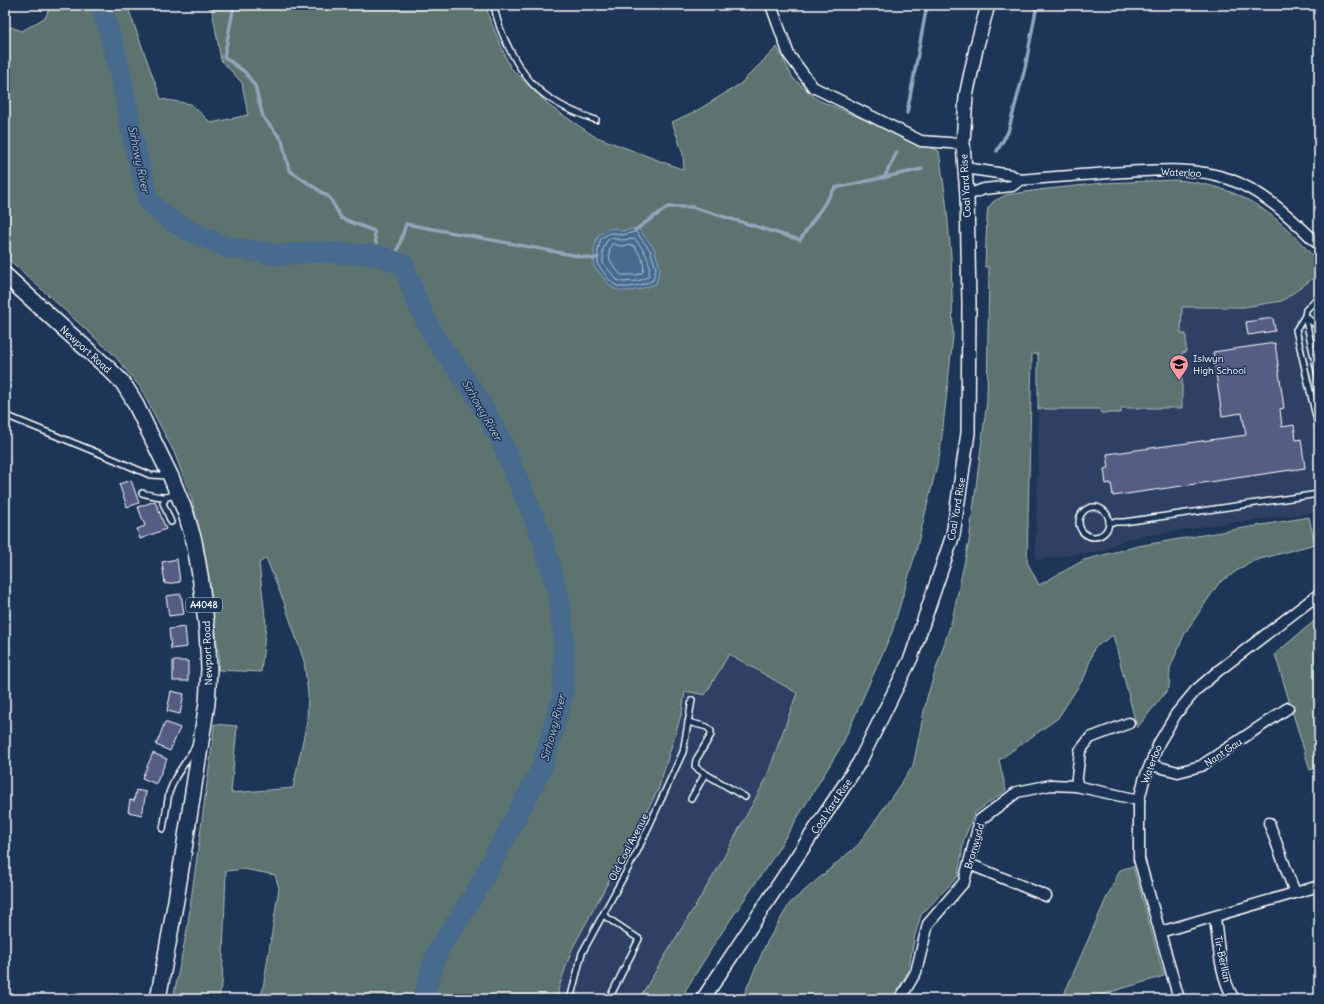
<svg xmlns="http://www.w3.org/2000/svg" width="1324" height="1004" font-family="Delius,sans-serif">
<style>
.built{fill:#2e4164}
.green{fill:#5b736f;stroke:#adb9b7}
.water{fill:#476b8e;stroke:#91a6bb}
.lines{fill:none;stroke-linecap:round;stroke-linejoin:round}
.shore{stroke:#b5c4d2;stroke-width:1}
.stream{stroke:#91a6bb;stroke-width:3.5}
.river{stroke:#476b8e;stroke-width:21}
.building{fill:#575d82;stroke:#fff}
.service-casing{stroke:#fff;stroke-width:8}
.minor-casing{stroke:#fff;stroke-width:13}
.secondary-casing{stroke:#fff;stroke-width:16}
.primary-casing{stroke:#fff;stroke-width:18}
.service{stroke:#1d3557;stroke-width:5}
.minor{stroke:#1d3557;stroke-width:10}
.secondary{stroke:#1d3557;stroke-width:13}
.primary{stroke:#1d3557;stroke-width:15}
.labels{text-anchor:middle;stroke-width:3;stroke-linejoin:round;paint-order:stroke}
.shield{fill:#1d3557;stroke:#bbc2cd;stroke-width:1}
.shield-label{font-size:9px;font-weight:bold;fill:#fff}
.street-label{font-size:10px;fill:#fff;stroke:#1d3557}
.poi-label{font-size:10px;fill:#fff;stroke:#1d3557;text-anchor:start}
.water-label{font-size:11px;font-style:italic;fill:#b5c4d2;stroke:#1d3557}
</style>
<rect width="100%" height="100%" fill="#1d3557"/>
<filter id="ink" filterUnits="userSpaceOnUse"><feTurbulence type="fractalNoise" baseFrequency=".025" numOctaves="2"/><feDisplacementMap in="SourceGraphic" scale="8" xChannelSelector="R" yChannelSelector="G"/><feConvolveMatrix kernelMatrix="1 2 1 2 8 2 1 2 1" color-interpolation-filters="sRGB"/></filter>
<g filter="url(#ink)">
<!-- built -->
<g class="built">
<polygon points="1315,277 1310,282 1319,291 1319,512 1214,525 1125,539 1103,551 1035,560 1038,454 1038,333"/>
<polygon points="729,654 797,693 766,779 718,868 639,999 559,999 558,990 572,949 658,790 682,713 685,691 705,695"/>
</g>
<!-- green -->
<g class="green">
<polygon points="50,5 127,5 161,99 191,104 211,123 248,115 242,83 221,60 212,10 204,5 486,5 489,17 510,67 551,107 594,136 684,170 683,154 672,122 698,110 740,84 777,47 793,78 818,100 939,151 946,201 951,255 953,337 940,453 915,555 892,632 842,745 774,856 718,938 680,999 639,999 718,868 766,779 797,693 729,654 705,695 685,691 682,712 658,790 572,949 558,990 559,999 260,999 263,988 279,888 275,875 244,869 226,871 222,985 218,999 173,999 187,930 213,739 214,724 237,726 231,793 293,788 307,721 308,694 304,661 285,605 266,558 259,563 266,625 261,672 218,670 219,657 204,551 192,500 174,452 140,387 115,356 5,256 5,25 22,31 46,17"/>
<path d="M 1176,180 C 1231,185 1265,204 1302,244 C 1312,255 1322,263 1318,278 L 1315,277 L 1282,301 L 1244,307 L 1182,307 L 1181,334 L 1186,334 L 1186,352 L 1182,353 L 1182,408 L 1121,408 L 1121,413 L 1101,413 L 1100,409 L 1038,409 L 1038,354 L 1032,354 L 1027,562 L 1039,585 L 1084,560 L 1138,546 L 1309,517 L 1315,544 L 1250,562 L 1219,583 L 1185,633 L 1170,668 L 1169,688 L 1137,728 L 1113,635 L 1094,648 L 1085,676 L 1058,718 L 999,760 L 1006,790 L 975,813 L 964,839 L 958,876 L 921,915 L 915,935 L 908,972 L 892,999 L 742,999 L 766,944 L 790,903 L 858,845 L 913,766 L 927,697 L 952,620 L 969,541 L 987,401 L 989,267 L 985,267 L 987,216 L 988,208 L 994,201 L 1006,195 L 1039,190 L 1103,183 Z"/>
<polygon points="1319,617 1319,767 1310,770 1275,654"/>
<polygon points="1133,866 1164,976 1088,999 1067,999 1065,992 1106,899 1120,870"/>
</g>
<!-- water -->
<path class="water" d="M 616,228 L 621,231 L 638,228 L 654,248 L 660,268 L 656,284 C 644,288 626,295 613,288 C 608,285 600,272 594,267 L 594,249 L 598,235 L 608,229 Z"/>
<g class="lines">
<!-- shore -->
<g class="shore">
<path d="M 636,232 L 650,250 L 656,268 L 653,280 C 645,285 624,290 615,285 C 610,282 602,270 598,265 L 598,250 L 601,238 L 610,233 L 615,233 L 622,235 Z"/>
<path d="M 611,238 L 621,240 L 635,239 C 644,250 653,262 648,277 L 638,281 L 623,282 L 617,280 L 603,263 L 603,250 L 606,242 Z"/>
<path d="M 613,244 L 621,246 L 633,245 C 639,252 646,262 643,272 L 637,275 L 621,275 C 612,264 606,260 611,245 Z"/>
</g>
<!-- stream -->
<g class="stream">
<polyline points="234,5 224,57 245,72 255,86 263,117 282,140 289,170 330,198 341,218 374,231 378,255"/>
<polyline points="907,113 927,5"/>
<polyline points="997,151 1008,132 1025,68 1037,5"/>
<polyline points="884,178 897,152"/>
<polyline points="635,230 668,207 692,207 800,240 835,188 922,169"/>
<polyline points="394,261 406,224 594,259 598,257"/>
</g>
<!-- river -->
<polyline class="river" points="101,5 118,63 135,147 149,202 173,222 190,231 226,247 279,255 315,252 378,255 404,265 416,300 434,337 475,393 500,438 542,537 559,598 564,640 563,695 542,768 473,897 437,952 423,999"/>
</g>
<!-- building -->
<g class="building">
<polygon points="1273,318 1275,331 1248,335 1246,322"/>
<polygon points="1275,343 1284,408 1280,409 1282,427 1294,425 1296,440 1301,439 1305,468 1113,496 1111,483 1106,484 1104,469 1109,468 1107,454 1246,435 1242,413 1222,416 1213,352"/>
<polygon points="131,480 139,503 127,507 119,484"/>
<polygon points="155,501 166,529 140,539 137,529 145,526 138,507"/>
<polygon points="177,559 180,582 165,584 162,562"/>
<polygon points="181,594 184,614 169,616 166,596"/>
<polygon points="185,627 187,647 171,649 169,629"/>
<rect x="173" y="661" width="15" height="20"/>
<polygon points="171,691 184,694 180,714 167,711"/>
<polygon points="165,722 180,728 170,751 156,745"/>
<polygon points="153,753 167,759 156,784 142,778"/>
<polygon points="136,790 146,792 142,815 128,812 130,800 134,801"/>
</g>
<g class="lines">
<defs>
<g id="service">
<path d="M 494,5 C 498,32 519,73 539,90 C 556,105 576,113 596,120"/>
<polyline points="1319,296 1306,310 1305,316 1319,380"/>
<polyline points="1305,316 1296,330 1319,430"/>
<polyline points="1305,316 1317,326 1319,333"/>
<polyline points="5,415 113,459 150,475 169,476"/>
<path d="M 142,493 C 154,496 163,499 176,495"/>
<polyline points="166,498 163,503 171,522"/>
<circle cx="1094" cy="522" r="15"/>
<polyline points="1109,522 1124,522 1319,494"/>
<polyline points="688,722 707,727 711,731 711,735 696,760 695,766 699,770 745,797"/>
<polyline points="691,799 705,774"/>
<polyline points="163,829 169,793 175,778 195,747"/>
<polyline points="603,915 639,939 609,999"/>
<polyline points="571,999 571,996 582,953 637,852 683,752 692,700"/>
</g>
<g id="minor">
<polyline points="771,5 789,55 813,87 921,141 963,144"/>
<polyline points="965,168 1011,175 1020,180"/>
<path d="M 967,195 L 984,189 L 1012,186 L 1020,180 C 1055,177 1091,174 1126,172 C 1161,170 1195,167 1229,179 C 1265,192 1292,219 1319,245"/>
<polyline points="1151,765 1178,772 1201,766 1288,708"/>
<polyline points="1076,786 1080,751 1090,738 1129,723"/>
<polyline points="1269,823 1295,893"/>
<polyline points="969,864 1046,896"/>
<path d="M 1215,917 C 1218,943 1220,977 1234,999"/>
<polyline points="1160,932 1319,886"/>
<polyline points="900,999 916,972 928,924 964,882 980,820 1017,792 1051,785 1076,786 1139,800"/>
<polyline points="1179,999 1139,859 1139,800 1144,780 1159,743 1176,714 1196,690 1218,671 1319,594"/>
</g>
<polyline id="secondary" points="703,999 859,763 911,658 953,535 968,433 969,304 967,195 963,144 966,96 976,49 988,5"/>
<polyline id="primary" points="5,275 62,327 108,368 123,383 133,399 171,477 186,514 194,541 200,575 207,630 209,669 207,703 176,900 158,999"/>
</defs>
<!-- service casing -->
<use href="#service" class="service-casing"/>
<!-- minor casing -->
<use href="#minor" class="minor-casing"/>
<!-- secondary casing -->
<use href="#secondary" class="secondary-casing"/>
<!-- primary casing -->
<use href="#primary" class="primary-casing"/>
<!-- service -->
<use href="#service" class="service"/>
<!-- minor -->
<use href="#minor" class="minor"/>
<!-- secondary -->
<use href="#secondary" class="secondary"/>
<!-- primary -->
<use href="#primary" class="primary"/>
</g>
</g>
<!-- icons -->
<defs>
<symbol id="school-pin" viewBox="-11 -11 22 30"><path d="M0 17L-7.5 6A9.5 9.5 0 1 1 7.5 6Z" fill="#ff9aa2" stroke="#1d3557"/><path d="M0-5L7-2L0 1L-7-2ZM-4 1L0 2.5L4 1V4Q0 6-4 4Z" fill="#111"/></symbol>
</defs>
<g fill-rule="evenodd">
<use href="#school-pin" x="1168" y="353" width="22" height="30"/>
</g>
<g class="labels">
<!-- shield labels -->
<rect class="shield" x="186" y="598" width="36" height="14" rx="3"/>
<g class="shield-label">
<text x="204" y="608">A4048</text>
</g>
<!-- street labels -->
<g class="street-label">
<text transform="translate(1181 172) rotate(3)" y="4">Waterloo</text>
<text transform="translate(965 186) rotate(-93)" y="4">Coal Yard Rise</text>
<text transform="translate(86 349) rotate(42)" y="4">Newport Road</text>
<text transform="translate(956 509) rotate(-80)" y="4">Coal Yard Rise</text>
<text transform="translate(207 653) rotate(-92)" y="4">Newport Road</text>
<text transform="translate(1223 752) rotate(-34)" y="4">Nant Gau</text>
<text transform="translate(1151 764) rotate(-69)" y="4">Waterloo</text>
<text transform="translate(831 806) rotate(-56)" y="4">Coal Yard Rise</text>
<text transform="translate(974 846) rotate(-74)" y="4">Bronwydd</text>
<text transform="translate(628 847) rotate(-63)" y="4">Old Coal Avenue</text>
<text transform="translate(1223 959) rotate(78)" y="4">Tir-Berllan</text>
</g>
<!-- poi labels -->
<g class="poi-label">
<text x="1193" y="362">Islwyn<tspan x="1193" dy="12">High School</tspan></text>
</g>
<!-- water labels -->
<g class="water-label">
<text transform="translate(139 159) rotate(78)" y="4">Sirhowy River</text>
<text transform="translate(482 410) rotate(60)" y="4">Sirhowy River</text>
<text transform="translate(553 728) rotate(-75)" y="4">Sirhowy River</text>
</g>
</g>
<!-- margin -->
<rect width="1324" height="1004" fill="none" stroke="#1d3557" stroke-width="20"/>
<rect x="10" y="10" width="1304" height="984" fill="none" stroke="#fff" stroke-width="1.5" filter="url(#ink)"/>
</svg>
